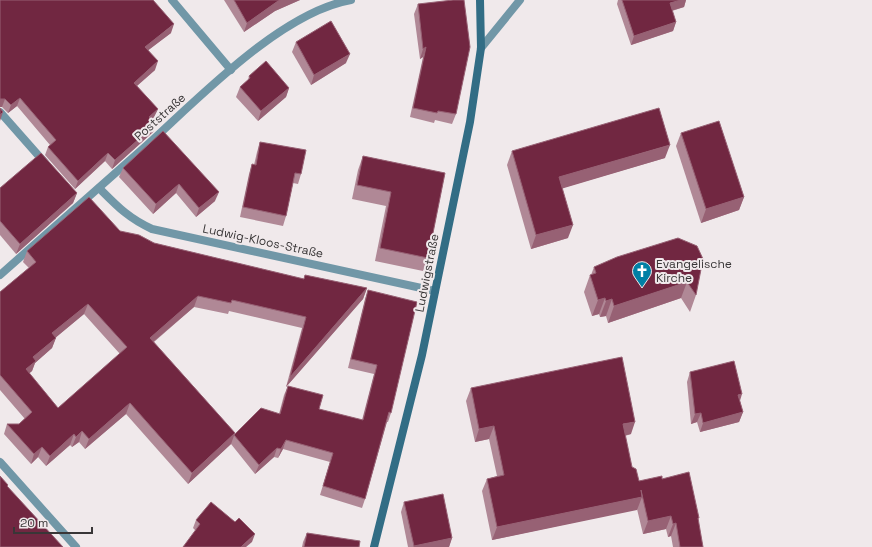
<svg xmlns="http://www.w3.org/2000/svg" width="872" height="547" font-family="'Space Grotesk',sans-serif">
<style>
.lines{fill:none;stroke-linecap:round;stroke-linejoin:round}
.street{stroke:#7197a7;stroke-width:8}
.secondary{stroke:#326d85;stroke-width:8}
.wall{fill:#b08896;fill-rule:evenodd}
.shaded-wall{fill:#976174}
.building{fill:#712741;stroke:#976174;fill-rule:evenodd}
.labels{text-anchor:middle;stroke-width:4;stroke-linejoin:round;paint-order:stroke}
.street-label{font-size:12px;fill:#393637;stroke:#f0e9eb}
.poi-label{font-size:12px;fill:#393637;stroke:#f0e9eb;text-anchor:start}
</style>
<rect width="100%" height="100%" fill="#f0e9eb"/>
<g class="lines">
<!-- street -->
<g class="street">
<polyline points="172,0 231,70"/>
<polyline points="481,48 520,0"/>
<polyline points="0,112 45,163"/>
<path d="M 99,188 C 117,206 128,218 152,229 L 435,291"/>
<path d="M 0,275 C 49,232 97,189 146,146 C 198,99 281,12 351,0"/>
<polyline points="0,462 76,547"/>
</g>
<!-- secondary -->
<polyline class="secondary" points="374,547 422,355 470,122 481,48 480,0"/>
</g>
<!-- wall -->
<g class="wall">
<polygon points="0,0 171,33 148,50 155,70 137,86 158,109 154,117 152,120 156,124 153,132 112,169 105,161 75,189 45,155 48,147 50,145 17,106 8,113 2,107 0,107"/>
<polygon points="224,0 300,0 275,11 244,32"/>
<polygon points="618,0 686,0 684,7 672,11 676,22 673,31 631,45 617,4"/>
<polygon points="418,4 456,114 452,124 435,120 434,123 410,117 423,57 420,59 414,14"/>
<polygon points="296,42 346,63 311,85 292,52"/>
<polygon points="249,76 289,88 286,97 258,121 236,97 240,87 248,80"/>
<polygon points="163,131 215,201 196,217 176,193 153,214 119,177 123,168"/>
<polygon points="681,133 744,197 739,210 701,223 676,146"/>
<polygon points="260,142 301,174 298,184 293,183 286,216 283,226 240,217 249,174 252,164 254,165 257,152"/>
<polygon points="512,151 665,158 562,188 568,238 531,249 507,165"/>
<polygon points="363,156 445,173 428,258 423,271 375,261 386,206 352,199 358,170"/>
<polygon points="0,188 77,193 73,203 16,254 0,235"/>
<path d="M 120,231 L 154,243 L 304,279 L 305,275 L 367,288 L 363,299 L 286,387 L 302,328 L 229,311 L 228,314 L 194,307 L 154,342 L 235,433 L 234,435 L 279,414 L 284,395 L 288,386 L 319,409 L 362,420 L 374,374 L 348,368 L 365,299 L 368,290 L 391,413 L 388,422 L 387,422 L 365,499 L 362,508 L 320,495 L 330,462 L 283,449 L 278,458 L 274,457 L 255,474 L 231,444 L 188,484 L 126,414 L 85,449 L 79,442 L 72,447 L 70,445 L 46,466 L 38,457 L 31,464 L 4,434 L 7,424 L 19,424 L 25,419 L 0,390 L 0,292 L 29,268 L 23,262 L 27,251 ZM 84,314 L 120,354 L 58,408 L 29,373 L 32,371 L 35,363 L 52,348 L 56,337 Z"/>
<polygon points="678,238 696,295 690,312 681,298 608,323 606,316 600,317 599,314 592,316 584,292 590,275 591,275 594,267"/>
<polygon points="690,372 740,401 743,412 739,422 700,432 697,422 691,424 687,382"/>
<polygon points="471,388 631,434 625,436 632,467 639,481 662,479 698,521 703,547 673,547 671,536 668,537 666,529 643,534 637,509 492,540 482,491 487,479 497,476 489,439 475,442 466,401"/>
<polygon points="404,502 452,538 449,547 408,547 401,512"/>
<polygon points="196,520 252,542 195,530 193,528"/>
<polygon points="307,533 359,547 302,547 303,542"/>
</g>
<!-- shaded-wall -->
<g class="shaded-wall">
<polygon points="281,0 300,0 275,11 244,32 247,23 278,1"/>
<polygon points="681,0 686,0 684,7 667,12 670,3"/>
<polygon points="676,22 673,31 631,45 634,36"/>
<polygon points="174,24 171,33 142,55 145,47"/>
<polygon points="426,47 423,57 420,59 423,49"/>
<polygon points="350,54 346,63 311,85 314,75"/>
<polygon points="158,61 155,70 131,91 134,83"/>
<polygon points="289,88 286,97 258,121 261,111"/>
<polygon points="20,98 17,106 8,113 11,105"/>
<polygon points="0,99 5,99 2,107 0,107"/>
<polygon points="158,109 154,117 146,125 149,117"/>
<polygon points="3,112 0,121 0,115"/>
<polygon points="156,124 153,132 112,169 115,160"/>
<polygon points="670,145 665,158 554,191 559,177"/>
<polygon points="108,153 105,161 75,189 78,181"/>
<polygon points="179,184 176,193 153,214 156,204"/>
<polygon points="219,192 215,201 196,217 199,208"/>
<polygon points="77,193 73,203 16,254 20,244"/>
<polygon points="744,197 739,210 701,223 706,209"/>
<polygon points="573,225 568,238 531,249 536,235"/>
<polygon points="687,282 681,298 608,323 614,306"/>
<polygon points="367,288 363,299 286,387 290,377"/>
<polygon points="198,296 194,307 146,348 150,338"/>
<polygon points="605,298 599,314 592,316 598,300"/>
<polygon points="612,299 606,316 600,317 606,301"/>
<polygon points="88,304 84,314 48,344 52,333"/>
<polygon points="56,338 52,348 35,363 32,371 22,380 26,369 33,357"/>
<polygon points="742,394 739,404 738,395"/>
<polygon points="130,403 126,414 85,449 89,439"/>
<polygon points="743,412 739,422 700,432 703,423"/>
<polygon points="701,413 697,422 691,424 695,414"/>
<polygon points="635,422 631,434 618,437 623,424"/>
<polygon points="494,426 489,439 475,442 479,429"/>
<polygon points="82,431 79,442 72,447 76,437"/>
<polygon points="235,433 231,444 188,484 192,473"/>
<polygon points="74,434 70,445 46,466 50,456"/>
<polygon points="286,440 283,449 278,458 281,449"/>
<polygon points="42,447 38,457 31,464 34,454"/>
<polygon points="277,448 274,457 255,474 259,465"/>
<polygon points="642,497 637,510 492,540 497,527"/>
<polygon points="671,516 666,529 643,534 648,521"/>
<polygon points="676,523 671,536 668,537 673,524"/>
<polygon points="255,534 252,542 246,547 241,547"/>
<polygon points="452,538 449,547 413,547 414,546"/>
</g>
<!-- building -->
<g class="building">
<polygon points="0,0 153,0 174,24 145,47 158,61 134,83 158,109 149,117 156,124 115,160 108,153 78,181 48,147 56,140 20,98 11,105 5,99 0,99"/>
<polygon points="234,0 281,0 278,1 247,23"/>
<polygon points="453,0 464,0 470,47 456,114 438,111 437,113 413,108 426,47 423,49 418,4"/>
<polygon points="622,0 681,0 670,3 676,22 634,36"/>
<polygon points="331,21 350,54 314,75 296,42"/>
<polygon points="266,61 289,88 261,111 240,87 250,78 249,76"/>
<polygon points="0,108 3,112 0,115"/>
<polygon points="659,108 670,145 559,177 573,225 536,235 512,151"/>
<polygon points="719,121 744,197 706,209 681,133"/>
<polygon points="163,131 219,192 199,208 179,184 156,204 123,168"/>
<polygon points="260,142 306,150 301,174 295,173 286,216 243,207 252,164 256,165"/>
<polygon points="41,153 77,193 20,244 0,221 0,188"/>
<polygon points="363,156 445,173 428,258 380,248 391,192 357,185"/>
<path d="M 89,197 L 120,231 L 139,235 L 154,243 L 304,279 L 305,275 L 367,288 L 290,377 L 306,317 L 232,300 L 231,303 L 198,296 L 150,338 L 235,433 L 192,473 L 130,403 L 89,439 L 82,431 L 76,437 L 74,434 L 50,456 L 42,447 L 34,454 L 7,424 L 19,424 L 32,412 L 0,375 L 0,292 L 36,262 L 27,251 ZM 88,304 L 127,347 L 58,408 L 26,369 L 36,361 L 33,357 L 56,338 L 52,333 Z"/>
<polygon points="678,238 697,246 703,259 696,295 687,282 614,306 612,299 606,301 605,298 598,300 590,275 596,273 594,267 617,257"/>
<polygon points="368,290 417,302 391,413 389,412 365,499 323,486 333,453 286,440 281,449 277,448 259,465 234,435 261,408 280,414 288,386 323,395 319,409 363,420 377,365 351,359"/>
<polygon points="622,357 635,422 623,424 632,467 636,469 639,481 662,476 662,479 689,472 699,518 698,518 703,547 680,547 676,523 673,524 671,516 648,521 641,490 642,497 497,527 487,479 504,475 494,426 479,429 471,388"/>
<polygon points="734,361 742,394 738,395 743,412 703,423 701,413 695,414 690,372"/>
<polygon points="0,476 8,485 7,486 63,547 0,547"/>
<polygon points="443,494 452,538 414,546 404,502"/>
<polygon points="211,502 235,522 239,518 255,534 241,547 183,547 200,524 196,520"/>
<polygon points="307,533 360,541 359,547 304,547"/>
</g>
<!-- icons -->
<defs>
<symbol id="church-pin" viewBox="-11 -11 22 30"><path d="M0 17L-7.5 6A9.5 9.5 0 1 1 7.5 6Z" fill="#0180a5" stroke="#f0e9eb"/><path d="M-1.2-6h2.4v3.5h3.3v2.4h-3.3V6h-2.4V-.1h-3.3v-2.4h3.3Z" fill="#fff"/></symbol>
</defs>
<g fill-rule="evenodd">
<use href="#church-pin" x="631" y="260" width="22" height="30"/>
</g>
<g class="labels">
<!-- street labels -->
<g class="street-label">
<text transform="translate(160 117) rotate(-42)" y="4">Poststraße</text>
<text transform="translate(263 241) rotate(12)" y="4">Ludwig-Kloos-Straße</text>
<text transform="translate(427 273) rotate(-79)" y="4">Ludwigstraße</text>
</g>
<!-- poi labels -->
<g class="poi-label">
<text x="656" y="268">Evangelische<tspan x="656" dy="14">Kirche</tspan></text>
</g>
</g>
<!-- scale -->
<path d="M14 527v6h78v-6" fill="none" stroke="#393637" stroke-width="2"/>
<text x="20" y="527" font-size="12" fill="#393637" stroke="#f0e9eb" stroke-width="3" paint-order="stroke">20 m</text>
</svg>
